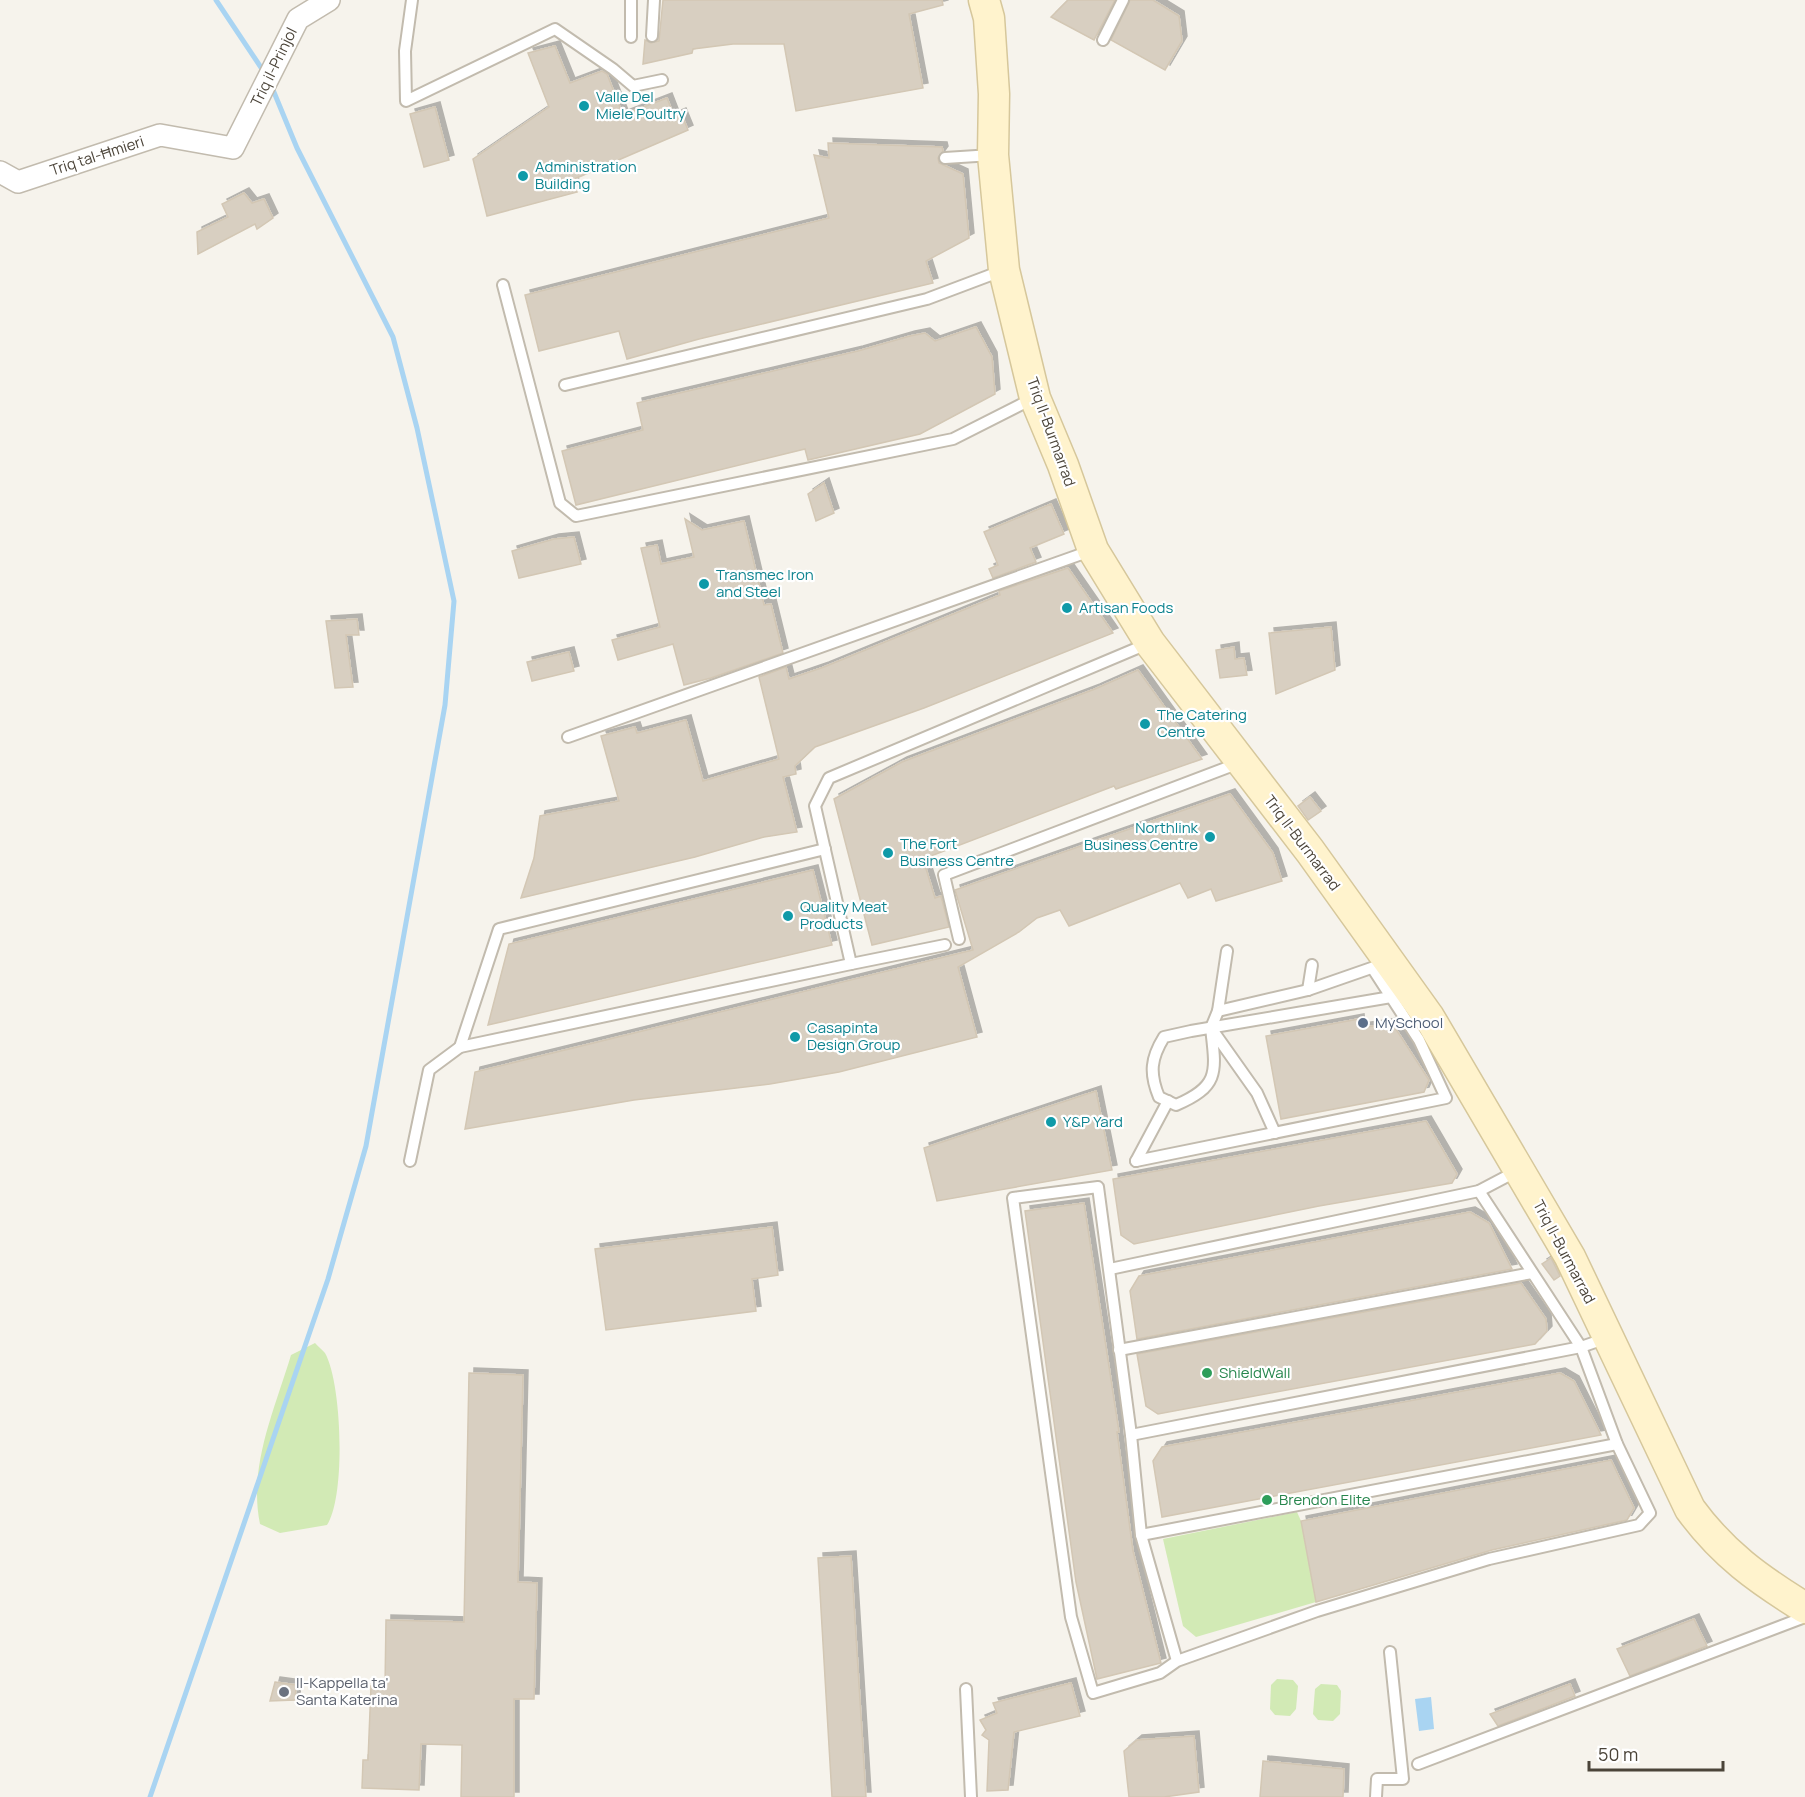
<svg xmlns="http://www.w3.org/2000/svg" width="1805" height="1797" font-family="Manrope,sans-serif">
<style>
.green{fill:#d2eab5}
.water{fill:#a9d4f2}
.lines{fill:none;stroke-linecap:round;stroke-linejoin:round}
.stream{stroke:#a9d4f2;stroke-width:5}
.building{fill:#d8cfc1;stroke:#d3c7b4;stroke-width:1.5;filter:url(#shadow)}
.lane-casing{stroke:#c2bbae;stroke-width:14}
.street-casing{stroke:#c2bbae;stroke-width:24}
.secondary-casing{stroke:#d6c79b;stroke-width:33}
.lane{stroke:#fff;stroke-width:10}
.street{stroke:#fff;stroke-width:21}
.secondary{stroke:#fff3cd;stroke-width:30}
.culture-dot{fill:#0f9aa8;stroke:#fff;stroke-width:2}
.service-dot{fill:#5c6f8a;stroke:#fff;stroke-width:2}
.leisure-dot{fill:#2e9e5b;stroke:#fff;stroke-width:2}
.worship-dot{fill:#6b7280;stroke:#fff;stroke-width:2}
.labels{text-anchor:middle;stroke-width:4.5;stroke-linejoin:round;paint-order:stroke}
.street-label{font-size:15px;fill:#4b4439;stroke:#fff}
.culture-label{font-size:15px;fill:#0d838f;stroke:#fff;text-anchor:start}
.service-label{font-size:15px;fill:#4e5e75;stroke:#fff;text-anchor:start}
.leisure-label{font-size:15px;fill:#27864d;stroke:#fff;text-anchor:start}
.worship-label{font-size:15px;fill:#5b616d;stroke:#fff;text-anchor:start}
</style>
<defs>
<filter id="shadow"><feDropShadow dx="5" dy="-5" stdDeviation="0" flood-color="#0004"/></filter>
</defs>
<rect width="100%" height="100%" fill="#f6f3ec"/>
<!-- green -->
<g class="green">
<path d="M 315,1343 C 318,1346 322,1350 325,1353 C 342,1383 346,1496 327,1525 L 280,1533 L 260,1524 C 248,1466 275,1409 291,1355 Z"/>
<polygon points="1297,1512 1301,1521 1316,1602 1196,1637 1183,1626 1163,1539"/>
<polygon points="1277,1679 1293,1680 1298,1686 1296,1709 1290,1716 1275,1715 1270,1709 1271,1685"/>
<polygon points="1321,1684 1337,1685 1341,1691 1340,1714 1333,1721 1318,1720 1313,1714 1315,1689"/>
</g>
<!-- water -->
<polygon class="water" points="1431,1697 1434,1729 1419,1731 1415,1699"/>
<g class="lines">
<!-- stream -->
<g class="stream">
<polyline points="216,0 264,72"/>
<polyline points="150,1797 328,1279 366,1146 445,705 454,601 417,428 393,337 297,148 271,85"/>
</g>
</g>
<!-- building -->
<g class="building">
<polygon points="663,0 942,0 943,5 909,14 923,88 796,111 784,44 733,44 693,49 692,53 643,64 645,40 651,43 659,41"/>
<polygon points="1068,0 1115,0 1094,40 1051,17"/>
<polygon points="1130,0 1153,0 1179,16 1182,41 1165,70 1111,40"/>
<polygon points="555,46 570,83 602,71 607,74 623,115 667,98 674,116 681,113 688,130 572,180 577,192 487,216 473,159 549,107 528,53"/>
<polygon points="435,107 449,160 424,167 410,114"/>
<polygon points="828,143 942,147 943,151 938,158 939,163 963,174 969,238 926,261 933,283 699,339 627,359 619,331 539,351 525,295 829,218 814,155 829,158"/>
<polygon points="244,193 252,203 264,199 273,218 257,229 255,224 198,254 197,232 228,217 222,204"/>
<polygon points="976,327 992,357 995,394 920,434 808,460 805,449 576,505 562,451 643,430 637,403 858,351 910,336 925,333 935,341"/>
<polygon points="824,483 834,513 816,521 808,494"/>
<polygon points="1051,504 1064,534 1030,548 1036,562 993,578 989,569 998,565 984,532"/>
<polygon points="685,519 702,530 744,521 764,605 771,604 783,653 711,678 684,685 673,644 618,660 612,640 660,627 641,548 657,545 661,564 694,557"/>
<polygon points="574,537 581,564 519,578 512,551 554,539"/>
<polygon points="1068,568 1113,633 924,708 815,747 795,766 796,774 783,777 797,832 764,837 695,857 521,898 534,858 540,816 619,801 601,736 635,727 637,733 686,720 703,781 779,759 759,677 786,667 789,679 824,667 1000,595 999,591"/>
<polygon points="357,619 359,635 346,635 353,687 335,688 326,621"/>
<polygon points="1331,627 1335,670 1276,694 1269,633"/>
<polygon points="1234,647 1235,659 1244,658 1247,675 1220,678 1216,650"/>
<polygon points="569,652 574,671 532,681 527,662"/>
<polygon points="1138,670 1202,759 1116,789 1114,786 923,859 935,898 941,896 949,927 872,945 834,799 902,762 1095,689"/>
<polygon points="1230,794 1273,853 1282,881 1216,901 1211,889 1188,898 1180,883 1069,926 1060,910 1037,918 1019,932 958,967 977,1037 839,1072 770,1084 634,1100 465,1129 475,1072 973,950 955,890"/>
<polygon points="1310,797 1321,811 1308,820 1298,806"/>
<polygon points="813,870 832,945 488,1025 509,944"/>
<polygon points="1359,1019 1360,1028 1392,1023 1429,1080 1424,1092 1281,1119 1266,1036"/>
<polygon points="1096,1091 1112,1170 937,1201 924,1148"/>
<polygon points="1426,1121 1457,1174 1452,1183 1319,1206 1134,1244 1121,1235 1113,1179"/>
<polygon points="1084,1203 1119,1432 1117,1432 1133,1551 1161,1663 1097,1679 1076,1582 1025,1211"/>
<polygon points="1470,1212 1489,1223 1512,1269 1137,1339 1130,1291 1139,1276"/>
<polygon points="772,1227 778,1275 752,1279 756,1311 606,1330 595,1249"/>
<polygon points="1551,1258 1560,1276 1554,1280 1542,1264"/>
<polygon points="1521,1283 1546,1319 1547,1331 1535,1344 1158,1414 1146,1406 1137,1354"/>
<polygon points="469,1373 523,1375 518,1582 537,1583 534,1699 514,1699 514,1797 461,1797 462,1745 421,1744 419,1790 362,1788 363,1760 368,1760 371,1686 385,1686 386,1620 464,1622"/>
<polygon points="1560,1373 1574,1381 1601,1435 1162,1517 1153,1461 1162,1447"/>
<polygon points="1611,1460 1634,1508 1627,1520 1492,1550 1316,1602 1301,1521"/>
<polygon points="851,1556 866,1797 832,1797 818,1558"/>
<polygon points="1694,1619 1707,1646 1630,1676 1617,1649"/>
<polygon points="275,1682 296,1685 295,1700 270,1701"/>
<polygon points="1071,1683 1080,1716 1014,1732 1008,1790 987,1791 989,1740 982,1735 986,1730 980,1720 997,1713 993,1703"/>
<polygon points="1570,1684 1575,1696 1498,1726 1490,1714"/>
<polygon points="1194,1736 1199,1792 1164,1797 1129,1797 1124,1751 1137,1740"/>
<polygon points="1263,1761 1344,1769 1343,1797 1260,1797"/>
</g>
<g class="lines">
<defs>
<g id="lane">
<polyline points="412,0 405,51 406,101 555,29 613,69 633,86 662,80"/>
<polyline points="652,36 654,0"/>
<polyline points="631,37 631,0"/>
<polyline points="1103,40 1123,0"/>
<polyline points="945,158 992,155"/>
<polyline points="503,285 560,503 576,516 953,439 1032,399"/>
<polyline points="565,385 927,299 1004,270"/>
<polyline points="568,737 1093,550"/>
<polyline points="959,939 944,875 1239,763"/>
<polyline points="945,945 851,964 815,806 829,778 1147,644"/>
<polyline points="1227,951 1218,1011 1211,1028 1257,1093 1275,1133"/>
<polyline points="1308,990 1312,965"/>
<polyline points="1218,1011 1308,990 1377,966"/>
<path d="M 1211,1028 C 1216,1072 1220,1086 1176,1105 L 1159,1097 C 1149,1073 1151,1058 1164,1037 L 1191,1031 L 1397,996"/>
<polyline points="460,1047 499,929 825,849"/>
<polyline points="410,1161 429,1070 460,1047 851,964"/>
<polyline points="1136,1161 1446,1098 1419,1040 1373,969"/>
<polyline points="1136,1161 1168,1101"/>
<polyline points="1110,1269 1479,1191 1517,1171"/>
<polyline points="1119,1350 1532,1273"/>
<polyline points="1131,1435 1581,1347 1607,1338"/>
<polyline points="1141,1535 1617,1444"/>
<polyline points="1177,1661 1141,1535 1131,1435 1098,1187 1013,1198 1071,1617 1093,1693 1160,1673 1177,1661 1317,1611 1489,1559 1639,1525 1650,1513 1617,1444 1581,1347 1479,1191"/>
<polyline points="966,1689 971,1797"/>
<polyline points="1418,1764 1805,1617"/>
<polyline points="1376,1797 1377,1779 1403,1779 1390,1652"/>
</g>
<polyline id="street" points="0,172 18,182 160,135 233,148 298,19 329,0"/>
<path id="secondary" d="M 984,0 L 989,18 L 994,94 L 993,155 L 1004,270 L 1035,398 L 1063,465 L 1093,550 L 1150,643 L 1310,851 L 1429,1017 L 1570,1257 L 1690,1509 C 1723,1554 1758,1579 1805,1608"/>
</defs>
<!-- lane casing -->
<use href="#lane" class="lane-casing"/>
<!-- street casing -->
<use href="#street" class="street-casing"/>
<!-- secondary casing -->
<use href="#secondary" class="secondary-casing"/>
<!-- lane -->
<use href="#lane" class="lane"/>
<!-- street -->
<use href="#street" class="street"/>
<!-- secondary -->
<use href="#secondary" class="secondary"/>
</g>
<!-- markers -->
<g class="culture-dot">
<circle cx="584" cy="106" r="6"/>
<circle cx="523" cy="176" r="6"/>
<circle cx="704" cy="584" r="6"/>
<circle cx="1067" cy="608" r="6"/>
<circle cx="1145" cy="724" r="6"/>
<circle cx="1210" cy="837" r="6"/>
<circle cx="888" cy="853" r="6"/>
<circle cx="788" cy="916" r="6"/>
<circle cx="795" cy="1037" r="6"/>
<circle cx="1051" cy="1122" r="6"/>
</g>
<circle class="service-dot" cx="1363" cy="1023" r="6"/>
<g class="leisure-dot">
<circle cx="1207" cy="1373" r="6"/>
<circle cx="1267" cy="1500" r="6"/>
</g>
<circle class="worship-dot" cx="284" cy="1692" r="6"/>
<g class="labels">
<!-- street labels -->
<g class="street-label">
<text transform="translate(274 67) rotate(-64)" y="5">Triq il-Prinjol</text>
<text transform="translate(97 156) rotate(-18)" y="5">Triq tal-Ħmieri</text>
<text transform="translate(1051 432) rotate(70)" y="5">Triq Il-Burmarrad</text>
<text transform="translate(1302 843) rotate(53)" y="5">Triq Il-Burmarrad</text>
<text transform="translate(1564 1252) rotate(62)" y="5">Triq Il-Burmarrad</text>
</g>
<!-- culture labels -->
<g class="culture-label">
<text x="596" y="102">Valle Del<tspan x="596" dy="17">Miele Poultry</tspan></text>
<text x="535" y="172">Administration<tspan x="535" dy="17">Building</tspan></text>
<text x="716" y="580">Transmec Iron<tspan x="716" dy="17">and Steel</tspan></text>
<text x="1079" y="613">Artisan Foods</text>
<text x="1157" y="720">The Catering<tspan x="1157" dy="17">Centre</tspan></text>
<text x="1198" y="833" text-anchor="end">Northlink<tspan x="1198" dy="17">Business Centre</tspan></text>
<text x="900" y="849">The Fort<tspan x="900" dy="17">Business Centre</tspan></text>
<text x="800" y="912">Quality Meat<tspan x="800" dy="17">Products</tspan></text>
<text x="807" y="1033">Casapinta<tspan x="807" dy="17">Design Group</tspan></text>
<text x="1063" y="1127">Y&amp;P Yard</text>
</g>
<!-- service labels -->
<g class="service-label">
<text x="1375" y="1028">MySchool</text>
</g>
<!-- leisure labels -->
<g class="leisure-label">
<text x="1219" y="1378">ShieldWall</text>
<text x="1279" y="1505">Brendon Elite</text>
</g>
<!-- worship labels -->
<g class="worship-label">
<text x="296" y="1688">Il-Kappella ta'<tspan x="296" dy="17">Santa Katerina</tspan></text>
</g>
</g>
<!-- scale -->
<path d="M1589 1761v9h134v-9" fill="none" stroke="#4b4439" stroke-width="3"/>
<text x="1598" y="1761" font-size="18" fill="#4b4439" stroke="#ffffff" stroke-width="4.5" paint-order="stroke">50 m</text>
</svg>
